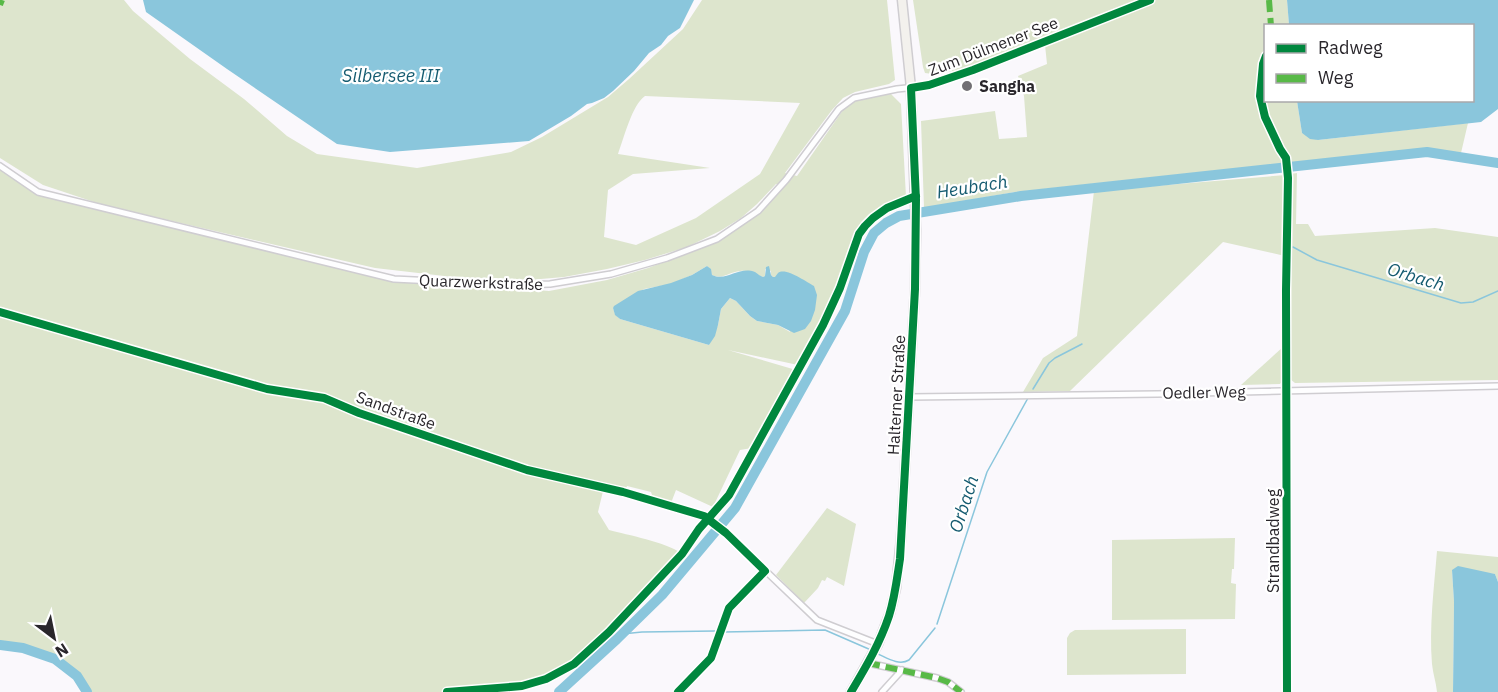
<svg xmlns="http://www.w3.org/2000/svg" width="1498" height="692" font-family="'IBM Plex Sans',sans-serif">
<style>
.green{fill:#dde5cd;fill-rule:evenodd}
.water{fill:#8ac6dc}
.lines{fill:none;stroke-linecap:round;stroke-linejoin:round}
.stream{stroke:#8ac6dc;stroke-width:1.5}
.river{stroke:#8ac6dc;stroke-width:10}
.minor-casing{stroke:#cfcdd1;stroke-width:8}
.secondary-casing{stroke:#cfcdd1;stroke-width:11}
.minor{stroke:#fefeff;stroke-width:5}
.secondary{stroke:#f3f1ed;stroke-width:8}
.quiet{stroke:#58b947;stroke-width:6;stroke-dasharray:12 6;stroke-linecap:butt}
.cycleway-casing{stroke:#fff;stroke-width:11}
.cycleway{stroke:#00873e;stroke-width:8}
.poi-dot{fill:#727074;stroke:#fff;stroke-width:2}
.labels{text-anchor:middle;stroke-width:4.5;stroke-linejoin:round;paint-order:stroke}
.street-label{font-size:16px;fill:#29262b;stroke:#fff}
.poi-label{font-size:16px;font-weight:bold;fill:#29262b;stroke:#fff;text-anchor:start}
.water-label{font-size:18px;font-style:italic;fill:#155b70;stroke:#fff}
</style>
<rect width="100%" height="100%" fill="#faf8fc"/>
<!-- green -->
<g class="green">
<path d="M 0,0 L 124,0 L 133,11 L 190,59 L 244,99 L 287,136 L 317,154 L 417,168 L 511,152 L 542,137 L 608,97 L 629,79 L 683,29 L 702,0 L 887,0 L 895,80 L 889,84 L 855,92 L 843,98 L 832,110 L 785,173 L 797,176 L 843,110 L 856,100 L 891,94 L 901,104 L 906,197 C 885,206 867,215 856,235 L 831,303 L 798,365 L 728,350 L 796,370 L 752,448 L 740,450 L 713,507 L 676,490 L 671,503 L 653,498 L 651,492 L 627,486 L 626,489 L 590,480 L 592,484 L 604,487 L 598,512 L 609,530 C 628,535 665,542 681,553 C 641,597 586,666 531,688 C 523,691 512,691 504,692 L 87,692 L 77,676 L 55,659 L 23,648 L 0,645 L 0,169 L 38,192 L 394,279 L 549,291 L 607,280 L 648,268 L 719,241 L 740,227 L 760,212 L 784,186 L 776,184 L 757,204 L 741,218 L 720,231 L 687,247 L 645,260 L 607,269 L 564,277 L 529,280 L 453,277 L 375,268 L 103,205 L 43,185 L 0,158 ZM 645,96 L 800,103 L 760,174 L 696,218 L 636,245 L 604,237 L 608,190 L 633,174 L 710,168 L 618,154 C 624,138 632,105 645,96 ZM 707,266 L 710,269 L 712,275 C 723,280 729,272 740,271 C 751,270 754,274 763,277 L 765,276 L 765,269 L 771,271 L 771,275 L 773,277 L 775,277 L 790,332 L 778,325 L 757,321 L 750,316 L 736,301 L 730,298 L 721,309 L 718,325 L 709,345 L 620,319 L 615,314 L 613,308 L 644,289 L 671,284 L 692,275 Z"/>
<path d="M 913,0 L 1287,0 L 1289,25 L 1266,26 L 1266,100 L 1297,101 L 1302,133 L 1318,140 L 1468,123 L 1461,153 L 1426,148 L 1015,192 L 924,208 L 921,121 L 995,111 L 999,139 L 1027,137 L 1024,96 L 1018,76 L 1047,64 L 1045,45 L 1042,39 C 1015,49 952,79 925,73 L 923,67 Z"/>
<polygon points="1297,173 1296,224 1308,224 1315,236 1435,228 1498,237 1498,380 1295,383 1290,379 1288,227 1290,174"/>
<polygon points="1286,175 1285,256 1223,242 1070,391 1023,392 1043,358 1077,336 1094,191"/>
<polygon points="1284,346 1284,379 1280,384 1241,385"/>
<polygon points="827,508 856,524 844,586 827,577 825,581 822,580 818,588 804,603 776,575"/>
<polygon points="1235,538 1234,569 1232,569 1231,583 1236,584 1235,619 1112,620 1112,540"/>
<path d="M 1437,551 L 1498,557 L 1498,582 L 1495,574 L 1452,570 L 1454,602 L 1453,692 L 1437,692 C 1436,682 1433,674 1432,664 C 1429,627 1434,588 1437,551 Z"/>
<polygon points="1186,629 1186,674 1067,675 1067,638 1070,633 1075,630"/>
</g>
<!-- water -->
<g class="water">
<polygon points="143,0 694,0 680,28 668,36 661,45 649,53 634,71 613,91 604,98 592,103 587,104 571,116 529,141 390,152 337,144 227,69 146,12"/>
<polygon points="1287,0 1498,0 1498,109 1481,122 1318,140 1310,139 1302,133 1297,101 1472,100 1472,26 1289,25"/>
<path d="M 707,266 L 711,269 L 712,275 C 727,282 738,266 755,272 C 758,274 760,276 763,277 L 765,276 L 766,267 L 769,266 L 771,275 L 773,277 L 775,277 C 776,276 777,274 778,273 C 786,267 806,282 814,286 L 817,295 L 815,310 L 811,321 L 805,329 L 794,333 L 778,325 L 757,321 L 750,316 L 736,301 L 730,298 L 721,309 L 718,325 L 715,336 L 709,345 L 620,319 L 615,315 L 613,308 L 614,306 L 638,291 L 671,283 L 692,275 Z"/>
<polygon points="1458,566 1495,574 1498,582 1498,692 1453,692 1454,602 1452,570"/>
</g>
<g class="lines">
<!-- stream -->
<g class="stream">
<polyline points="1293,247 1317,260 1461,303 1473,302 1498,291"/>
<polyline points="1033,389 1049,363 1055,358 1082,344"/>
<polyline points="937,624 987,472 1028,398"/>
<polyline points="723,632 825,630 871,650"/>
<polyline points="622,634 642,632 715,631"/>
<path d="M 878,654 C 887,658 899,666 909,660 L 935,628"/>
</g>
<!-- river -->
<g class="river">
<polyline points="0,645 23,648 55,659 77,676 87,692"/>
<polyline points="559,692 617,639 662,595 735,508 845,311 864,252 874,233 886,223 899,216 1021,196 1427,152 1498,163"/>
</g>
<defs>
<g id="minor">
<polyline points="0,166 38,192 394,279 513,285 550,284 611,274 667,258 717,239 758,211 786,180 839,109 854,98 897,89 925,86 942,81 1150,0"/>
<polyline points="0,312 267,389 324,398 359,413 527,470 623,492 704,516 726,533 817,620 878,644"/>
<polyline points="909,397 1157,394 1498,386"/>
<polyline points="868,663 937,678 948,682 961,692"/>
<polyline points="678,692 711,658 729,608 765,571"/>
<polyline points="882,692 902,670"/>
<polyline points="1287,692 1287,391"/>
</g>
<polyline id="secondary" points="851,692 878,644 890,613 896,588 901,539 915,289 916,230 911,88 902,0"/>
</defs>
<!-- minor casing -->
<use href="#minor" class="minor-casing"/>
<!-- secondary casing -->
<use href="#secondary" class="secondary-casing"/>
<!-- minor -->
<use href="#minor" class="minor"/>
<!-- secondary -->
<use href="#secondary" class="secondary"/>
<!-- quiet -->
<g class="quiet">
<polyline points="1269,0 1271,26"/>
<polyline points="0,5 2,0"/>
<polyline points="868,663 937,678 948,682 961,692"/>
</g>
<defs>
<g id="cycleway">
<polyline points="1266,56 1263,64 1260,96 1265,117 1280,149 1286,158 1288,178 1286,290 1287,692"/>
<polyline points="0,312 267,389 324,398 359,413 527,470 623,492 704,516 726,533 765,571 729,608 711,658 678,692"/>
<polyline points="447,692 522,686 546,679 574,664 609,632 682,554 699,529 729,495 823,325 840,288 859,234 865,226 873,218 887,208 916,196"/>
<path d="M 851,692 C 866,667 880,643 889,616 C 895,597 897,578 900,559 L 915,289 L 916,200 L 911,88 L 929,85 L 973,70 L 1150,0"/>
</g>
</defs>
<!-- cycleway casing -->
<use href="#cycleway" class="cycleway-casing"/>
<!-- cycleway -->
<use href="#cycleway" class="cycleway"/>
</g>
<!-- markers -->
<circle class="poi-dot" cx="967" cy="86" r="6"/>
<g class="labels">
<!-- street labels -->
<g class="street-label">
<text transform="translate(993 46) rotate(-21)" y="6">Zum Dülmener See</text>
<text transform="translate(481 282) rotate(2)" y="6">Quarzwerkstraße</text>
<text transform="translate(1204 392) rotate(-1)" y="6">Oedler Weg</text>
<text transform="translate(896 395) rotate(-87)" y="6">Halterner Straße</text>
<text transform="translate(396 410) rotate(20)" y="6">Sandstraße</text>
<text transform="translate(1273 541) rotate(-90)" y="6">Strandbadweg</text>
</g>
<!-- poi labels -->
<g class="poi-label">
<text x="979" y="92">Sangha</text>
</g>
<!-- water labels -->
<g class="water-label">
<text x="391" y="82">Silbersee III</text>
<text transform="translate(972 187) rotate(-9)" y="6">Heubach</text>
<text transform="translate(1416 277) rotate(17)" y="6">Orbach</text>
<text transform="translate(964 504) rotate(-72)" y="6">Orbach</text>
</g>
</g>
<!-- legend -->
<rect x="1264" y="24" width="210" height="78" fill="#ffffff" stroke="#a9a8aa" stroke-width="1.5"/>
<rect x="1276" y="44" width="30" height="9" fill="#00873e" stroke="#a9a8aa" stroke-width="1.5"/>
<text x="1318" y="54" font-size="18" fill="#29262b">Radweg</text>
<rect x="1276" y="74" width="30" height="9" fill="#58b947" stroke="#a9a8aa" stroke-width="1.5"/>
<text x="1318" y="84" font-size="18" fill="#29262b">Weg</text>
<!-- north arrow -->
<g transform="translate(54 638) rotate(148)" stroke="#ffffff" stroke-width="4.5" paint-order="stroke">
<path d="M0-4.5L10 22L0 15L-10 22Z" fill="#29262b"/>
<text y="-9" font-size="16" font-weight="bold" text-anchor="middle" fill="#29262b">N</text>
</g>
</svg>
